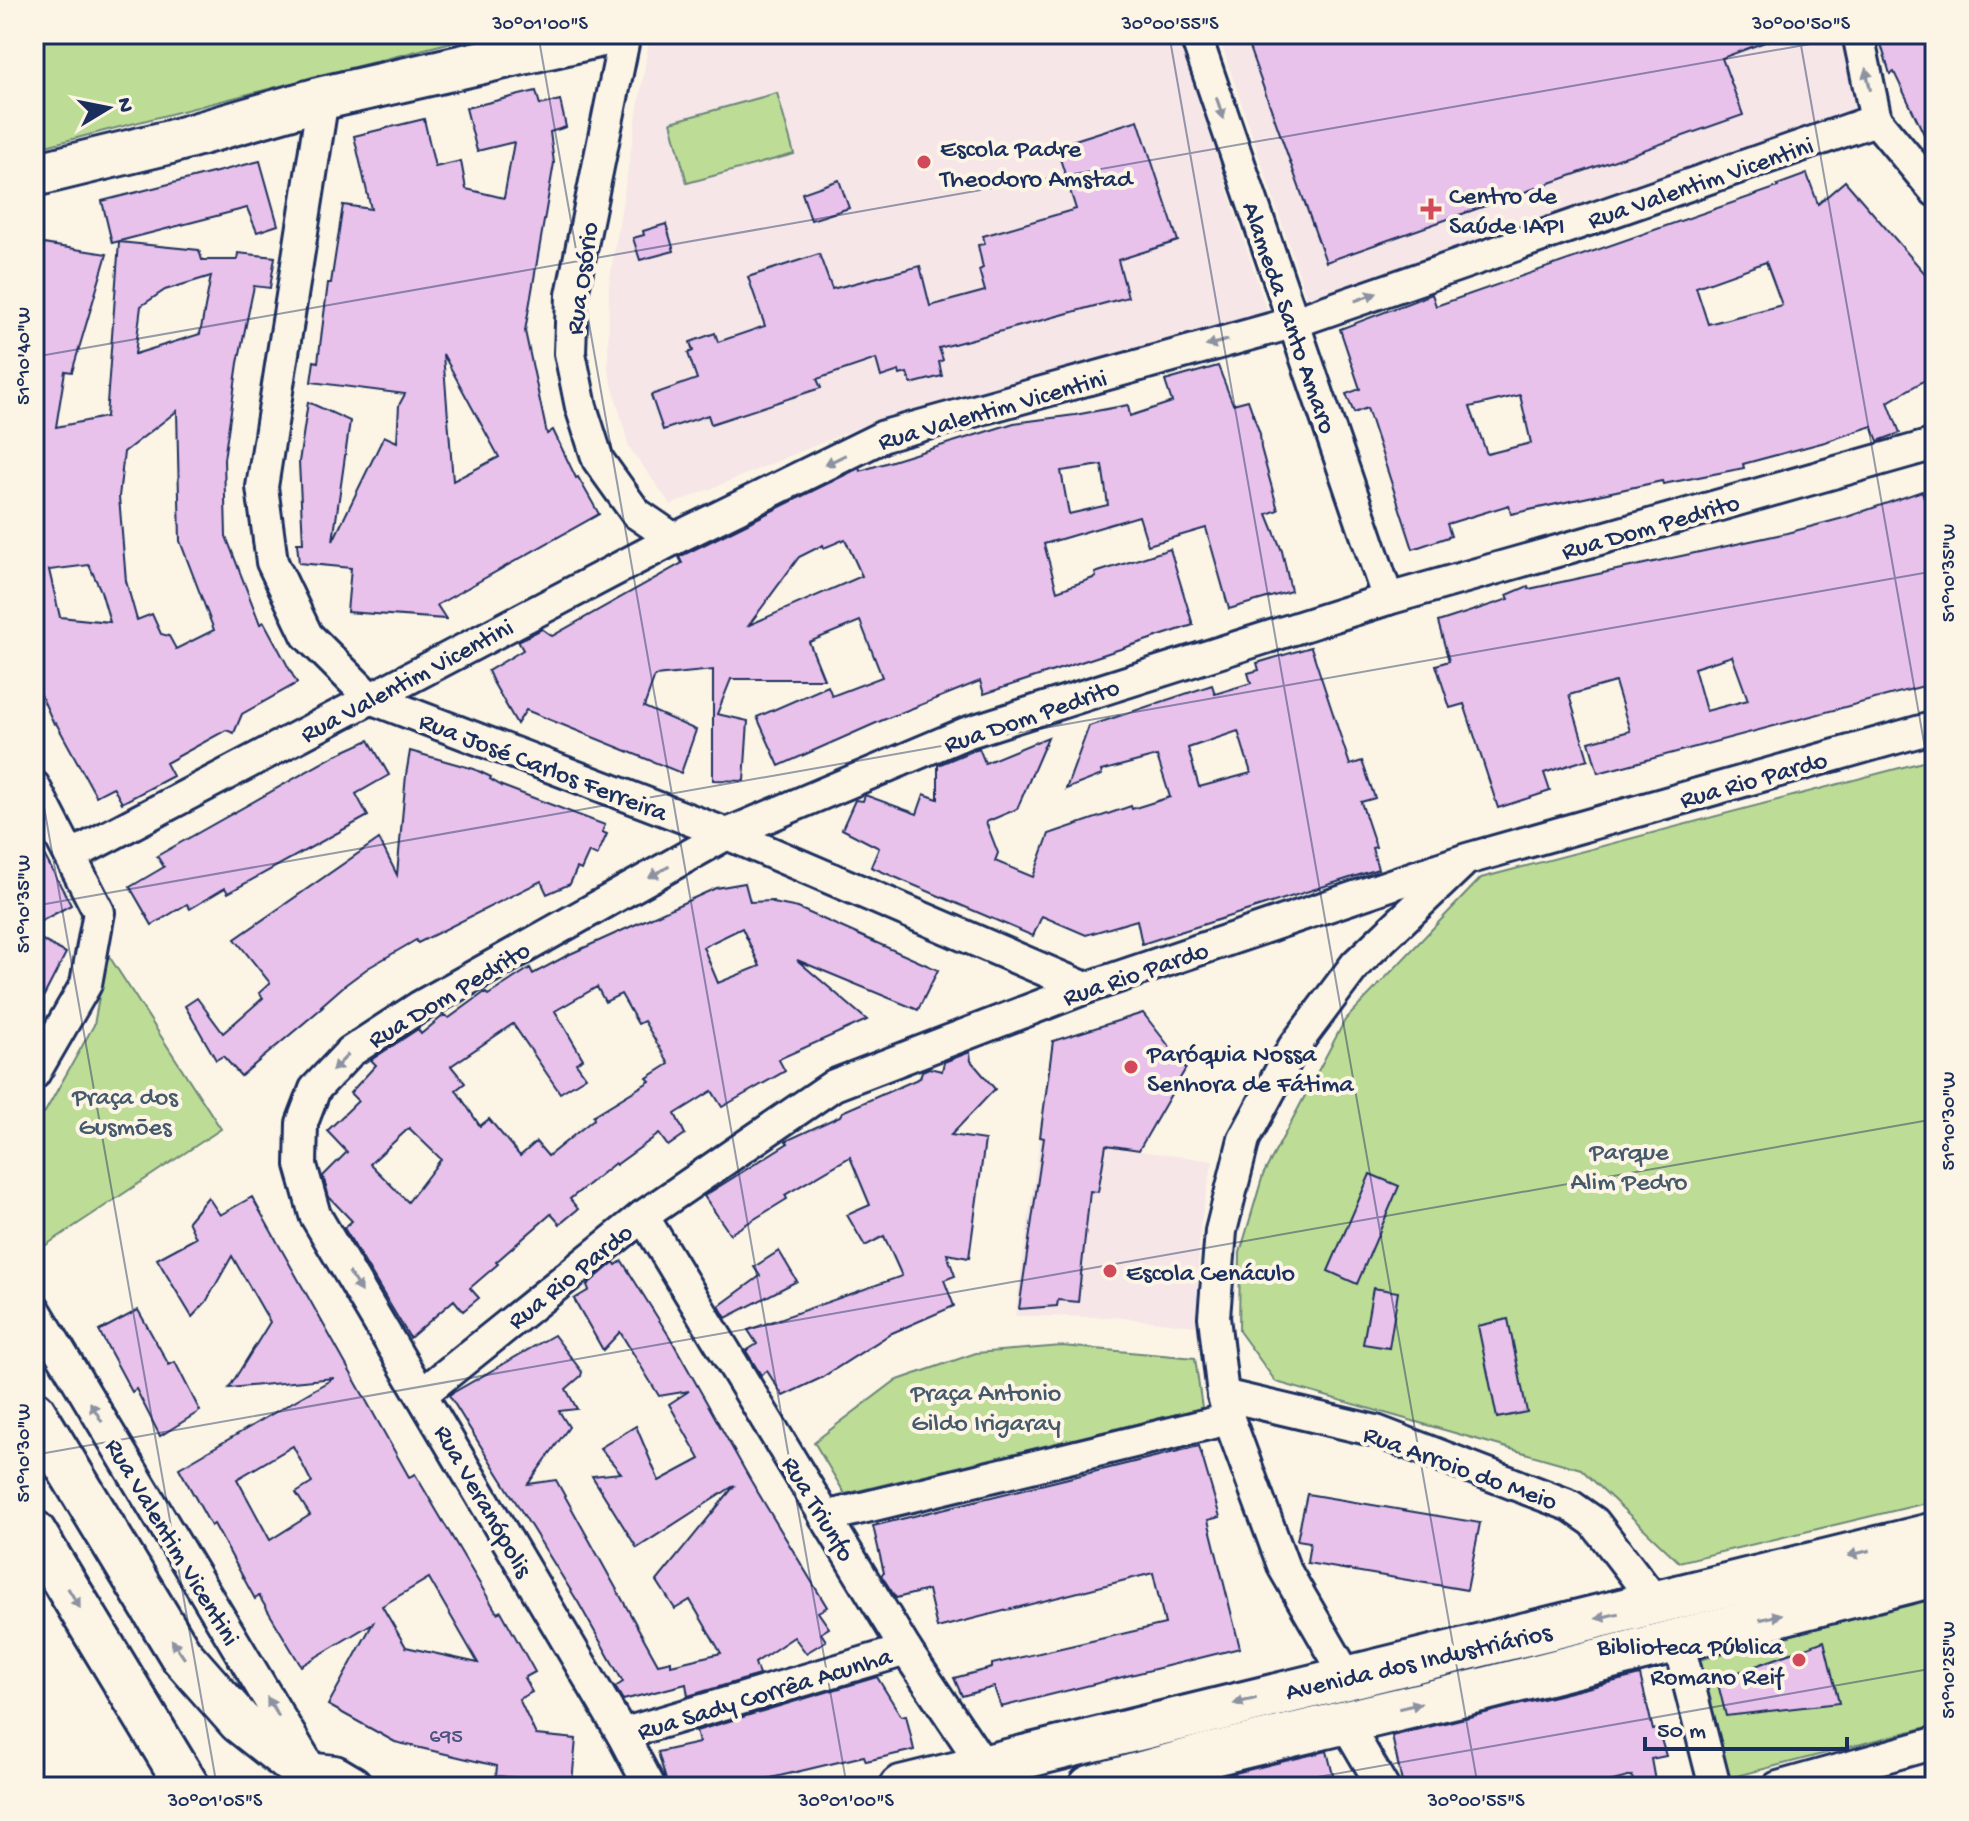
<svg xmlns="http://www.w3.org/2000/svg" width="1969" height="1821" font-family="'Gochi Hand',sans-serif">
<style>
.built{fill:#f6e6e7}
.green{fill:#bddd96;stroke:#6c867a;stroke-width:2}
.building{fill:#e8c2eb;stroke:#1b2f5e;stroke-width:2;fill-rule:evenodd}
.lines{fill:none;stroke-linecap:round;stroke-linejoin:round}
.street-casing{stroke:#1b2f5e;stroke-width:36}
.secondary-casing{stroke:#1b2f5e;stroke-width:48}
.street{stroke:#fcf5e5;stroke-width:30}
.secondary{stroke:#fcf5e5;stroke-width:42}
.oneway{fill:#8c92a2}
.ticks{fill:none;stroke:#1b2f5e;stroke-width:2;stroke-opacity:0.45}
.poi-dot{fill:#d1495b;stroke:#fcf5e5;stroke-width:3}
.labels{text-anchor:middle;stroke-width:8;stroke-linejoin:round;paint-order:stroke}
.number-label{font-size:22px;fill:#4e5481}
.poi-label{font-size:26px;fill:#1b2f5e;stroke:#fcf5e5;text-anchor:start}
.street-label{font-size:26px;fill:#1b2f5e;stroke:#fcf5e5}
.park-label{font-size:26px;fill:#445a6c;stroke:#fcf5e5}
.neatline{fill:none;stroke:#1b2f5e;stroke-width:3}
.ticks-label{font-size:20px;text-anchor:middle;fill:#1b2f5e}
</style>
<rect width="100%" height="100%" fill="#fcf5e5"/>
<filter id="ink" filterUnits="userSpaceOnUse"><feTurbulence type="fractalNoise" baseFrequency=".0125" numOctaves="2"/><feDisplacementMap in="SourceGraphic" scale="16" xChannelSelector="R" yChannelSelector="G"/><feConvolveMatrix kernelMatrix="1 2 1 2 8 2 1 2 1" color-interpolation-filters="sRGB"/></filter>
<g filter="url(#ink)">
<!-- built -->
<g class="built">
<polygon points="674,34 1177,34 1268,314 882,418 671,505 629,447 608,369 609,284 649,41"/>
<polygon points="1218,34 1842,34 1861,114 1309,304"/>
<polygon points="1040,1137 1213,1161 1200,1226 1196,1326 1114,1317 1015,1316"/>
</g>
<!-- green -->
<g class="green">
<polygon points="34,34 483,34 34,149"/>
<polygon points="777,93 794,154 687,183 671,122"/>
<polygon points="1930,760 1935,760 1935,1501 1679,1562 1581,1469 1276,1382 1239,1331 1240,1253 1263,1175 1345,1020 1481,878"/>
<polygon points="107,953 221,1129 34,1253 34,1121 45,1112 94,1025"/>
<polygon points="1062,1346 1195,1358 1202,1408 845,1494 814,1442 895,1381 976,1353"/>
<polygon points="1935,1597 1935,1725 1729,1778 1699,1660"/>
</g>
<!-- building -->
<g class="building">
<polygon points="1261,34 1781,34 1781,36 1722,58 1743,115 1326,262 1246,39"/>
<polygon points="1878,34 1935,34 1935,157 1894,72 1890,74"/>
<path d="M 536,91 L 540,105 L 560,100 L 566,127 L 550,132 L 554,163 L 525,331 L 547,434 L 553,430 L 576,478 L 578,477 L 599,514 L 437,605 L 446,619 L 347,612 L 351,568 L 299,563 L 297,543 L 303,543 L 299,462 L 308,402 L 350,421 L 333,541 L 384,436 L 397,442 L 399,405 L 405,394 L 311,382 L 314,361 L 318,362 L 328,283 L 331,283 L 343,205 L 371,209 L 354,136 L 424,119 L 435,167 L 461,161 L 466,189 L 504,198 L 514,142 L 477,151 L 466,108 ZM 443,354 L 499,457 L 453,481 Z"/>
<polygon points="1138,120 1178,241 1118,260 1128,297 939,348 943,360 939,362 942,376 911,384 907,373 900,375 899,371 881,377 876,359 817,379 821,388 711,424 708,415 663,430 651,395 697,379 688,353 693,351 690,342 715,333 718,342 765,326 748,277 819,254 832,289 920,266 930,306 985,291 979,270 983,268 978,245 985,244 983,236 1076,209 1056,146"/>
<polygon points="260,161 278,225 257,232 247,208 112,243 102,201"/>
<path d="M 1807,174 L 1818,204 L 1845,181 L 1935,285 L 1935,374 L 1888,402 L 1900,433 L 1878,441 L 1872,426 L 1825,442 L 1743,464 L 1744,468 L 1663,484 L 1662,481 L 1511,514 L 1509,505 L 1447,524 L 1451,536 L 1413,549 L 1367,408 L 1354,413 L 1346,394 L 1360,389 L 1340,329 L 1432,294 L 1436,306 L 1778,187 L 1777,185 ZM 1766,262 L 1782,305 L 1708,324 L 1696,287 ZM 1520,395 L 1531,443 L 1487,454 L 1470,407 Z"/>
<polygon points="839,180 849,208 811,220 802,193"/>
<polygon points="666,224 674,251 640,260 633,238 644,235 643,231"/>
<path d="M 119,242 L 199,250 L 202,260 L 237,260 L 238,253 L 275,257 L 270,288 L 254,286 L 238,363 L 224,459 L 226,536 L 260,624 L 264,622 L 297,683 L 242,714 L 234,733 L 226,730 L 166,763 L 173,776 L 122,803 L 113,787 L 96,796 L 56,723 L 54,724 L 34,680 L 34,299 L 43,244 L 107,254 L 72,372 L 65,371 L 56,427 L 106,417 ZM 211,276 L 200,334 L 135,354 L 141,306 L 165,290 ZM 177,411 L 180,541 L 214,630 L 176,649 L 169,636 L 161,634 L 152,614 L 137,620 L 126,581 L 119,497 L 124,452 ZM 89,565 L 101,591 L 110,622 L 60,617 L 49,570 Z"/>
<path d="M 1218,366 L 1233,404 L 1248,400 L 1260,434 L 1261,448 L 1278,510 L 1267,514 L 1282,551 L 1291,591 L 1229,609 L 1206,528 L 1148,545 L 1139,516 L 1044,544 L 1057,591 L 1096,577 L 1095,573 L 1170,549 L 1193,625 L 984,694 L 980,681 L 883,720 L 779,766 L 757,717 L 828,686 L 832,696 L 882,677 L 860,621 L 809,642 L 824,679 L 731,679 L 717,714 L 748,721 L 744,781 L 713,780 L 713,670 L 655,676 L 644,707 L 696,730 L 681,773 L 526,710 L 517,724 L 493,682 L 488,671 L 523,650 L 518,641 L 542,629 L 552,636 L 682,563 L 679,557 L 859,468 L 860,471 L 1014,423 L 1075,415 L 1128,405 L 1130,416 L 1172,402 L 1165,381 ZM 1102,465 L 1108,505 L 1069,514 L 1061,471 ZM 845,539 L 862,576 L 749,625 L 799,557 L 823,545 L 824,548 Z"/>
<path d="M 1922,491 L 1935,529 L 1935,683 L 1598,773 L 1589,742 L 1630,731 L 1615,682 L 1569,695 L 1588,759 L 1544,773 L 1550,791 L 1498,808 L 1464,704 L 1450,708 L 1436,665 L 1449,661 L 1438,622 L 1509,599 L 1507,595 L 1528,586 L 1529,589 L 1787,533 L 1847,517 ZM 1732,656 L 1748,700 L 1706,711 L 1694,668 Z"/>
<path d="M 1311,647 L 1350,765 L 1362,761 L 1375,798 L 1361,802 L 1376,847 L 1372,848 L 1378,869 L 1142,944 L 1137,920 L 1086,935 L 1042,916 L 1033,936 L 871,867 L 879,848 L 842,829 L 855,800 L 863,801 L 865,795 L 917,814 L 924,794 L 938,799 L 938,765 L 979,748 L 985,763 L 1048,737 L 1017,809 L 986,822 L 998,853 L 995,861 L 1033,877 L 1049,834 L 1131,806 L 1132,809 L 1170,797 L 1157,756 L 1101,771 L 1102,775 L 1066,789 L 1089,726 L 1212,685 L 1215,694 L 1251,683 L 1248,673 L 1259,670 L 1257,663 ZM 1238,731 L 1251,773 L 1199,787 L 1188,748 Z"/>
<polygon points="369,740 389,775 356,794 368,816 228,893 225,888 190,909 187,904 152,925 130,887 164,867 157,856 336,755"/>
<polygon points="410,751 474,769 491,777 490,779 502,786 605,825 602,832 607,834 597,856 589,852 581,870 577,868 570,884 547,894 541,881 418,943 416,940 368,968 345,985 321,1006 323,1007 241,1076 223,1056 216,1060 185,1006 197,998 223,1033 263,998 259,993 270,983 235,939 379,839 397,875 406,775"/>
<polygon points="34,836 71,905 34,925"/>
<path d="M 745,883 L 750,902 L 773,901 L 773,903 L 798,908 L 938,970 L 918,1010 L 797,960 L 867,1020 L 781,1058 L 779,1060 L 785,1071 L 722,1107 L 712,1091 L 675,1114 L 685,1134 L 668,1146 L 659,1134 L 616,1165 L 615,1163 L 570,1199 L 578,1209 L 560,1224 L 551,1214 L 496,1262 L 498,1264 L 470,1288 L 479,1298 L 463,1311 L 454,1300 L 410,1338 L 344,1228 L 352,1221 L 329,1197 L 323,1176 L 347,1152 L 327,1131 L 358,1101 L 350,1093 L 376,1065 L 371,1060 L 418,1029 L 421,1034 L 444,1015 L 449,1018 L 485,992 L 488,995 L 530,968 L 533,974 L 568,955 L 716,888 ZM 742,928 L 760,966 L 718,983 L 703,947 ZM 597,987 L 605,1002 L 621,994 L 638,1024 L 644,1021 L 669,1064 L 647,1078 L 650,1081 L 593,1116 L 594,1119 L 548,1156 L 536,1142 L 520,1156 L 489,1119 L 480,1126 L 456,1090 L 465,1083 L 451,1066 L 513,1024 L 560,1093 L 586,1077 L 576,1063 L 583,1059 L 555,1011 ZM 409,1128 L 441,1159 L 408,1202 L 370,1164 Z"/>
<polygon points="34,936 66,953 34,1015"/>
<polygon points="1143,1013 1186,1068 1139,1150 1106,1145 1098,1192 1090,1191 1078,1302 1058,1300 1057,1306 1019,1309 1044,1138 1040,1137 1053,1041"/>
<polygon points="970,1052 971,1061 995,1089 951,1135 985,1140 969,1258 947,1254 955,1276 944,1280 954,1306 892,1333 821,1378 783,1396 767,1371 761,1375 746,1351 757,1344 748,1330 902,1276 884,1236 865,1246 847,1215 870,1205 850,1157 785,1195 787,1199 730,1234 704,1196 788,1143 786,1141 840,1116 842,1112 920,1078 922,1071 929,1068 942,1071 944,1062"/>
<polygon points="1370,1174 1399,1186 1357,1284 1328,1271"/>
<path d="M 208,1197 L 220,1215 L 252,1197 L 409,1477 L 415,1474 L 497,1613 L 501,1611 L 535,1672 L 524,1678 L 532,1692 L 519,1699 L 536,1735 L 576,1739 L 572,1783 L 496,1776 L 497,1766 L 395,1742 L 328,1705 L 373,1623 L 301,1666 L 259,1596 L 255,1599 L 214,1524 L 211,1526 L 179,1468 L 334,1378 L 229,1388 L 270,1322 L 232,1256 L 206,1302 L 192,1317 L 157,1259 L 196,1238 L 188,1221 ZM 293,1446 L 312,1483 L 296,1493 L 310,1515 L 270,1540 L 237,1479 ZM 429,1578 L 478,1663 L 406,1647 L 382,1606 Z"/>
<polygon points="779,1251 797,1281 726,1318 719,1306 760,1276 754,1267"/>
<polygon points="622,1261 671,1339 751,1481 827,1607 818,1612 829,1628 821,1633 826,1641 806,1653 794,1637 755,1663 759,1675 688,1696 686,1684 623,1700 615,1687 623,1682 578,1602 449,1395 554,1335 582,1372 581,1376 566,1389 577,1409 559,1411 569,1427 528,1484 556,1480 658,1664 671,1661 671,1665 721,1653 690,1600 675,1609 657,1581 735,1485 637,1548 592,1476 621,1473 600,1448 636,1426 659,1481 700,1459 669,1404 689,1391 659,1396 620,1332 603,1350 574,1299 589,1290 587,1285 614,1262 616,1265"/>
<polygon points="1373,1288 1398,1292 1389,1348 1363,1344"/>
<polygon points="138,1310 169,1365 175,1362 200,1411 160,1436 136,1389 132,1392 99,1331"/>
<polygon points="1508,1319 1527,1412 1497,1418 1478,1326"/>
<polygon points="1199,1446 1220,1517 1208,1520 1240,1648 1001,1707 994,1687 962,1696 954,1678 992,1668 992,1664 1165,1624 1153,1573 937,1628 928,1590 896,1598 881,1575 884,1573 873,1526"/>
<polygon points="1307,1494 1480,1523 1467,1590 1307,1563 1310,1542 1297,1540"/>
<polygon points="1824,1641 1839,1703 1726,1716 1717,1680"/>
<polygon points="1640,1675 1653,1730 1658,1729 1666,1756 1651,1759 1655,1781 1634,1786 1632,1776 1590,1787 1403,1787 1392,1736"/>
<polygon points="877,1677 901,1716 906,1715 914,1750 866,1761 864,1756 733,1787 668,1787 658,1752 699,1743 696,1731"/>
<polygon points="1327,1751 1336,1787 1189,1787 1189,1785 1210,1779"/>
</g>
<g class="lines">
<defs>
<g id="street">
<polyline points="625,34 572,295 570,353 581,407 598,460 636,513 674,539"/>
<polyline points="1195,34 1388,599"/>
<polyline points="1858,34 1876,120 1935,191"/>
<polyline points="323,98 262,487 272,562 307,635 370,698 727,834 1086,988"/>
<polyline points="34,786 99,912 86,984 34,1074"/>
<polyline points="71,856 674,539 884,436 1292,323 1876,120"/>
<polyline points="643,1216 906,1650 984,1766 1011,1787"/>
<polyline points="34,1308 310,1768"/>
<polyline points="422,1394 643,1216 834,1085 1086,988 1467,859 1935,727"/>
<polyline points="1223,1395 1376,1431 1571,1506 1594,1522 1657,1604"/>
<polyline points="825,1517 1229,1419"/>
<polyline points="1678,1641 1715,1787"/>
<polyline points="1347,1677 1284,1568 1229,1419 1223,1395 1214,1317 1221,1231 1244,1139 1293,1048 1356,964 1461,864"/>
<polyline points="1345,1722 1383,1787"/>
<polyline points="622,1734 906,1650"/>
<polyline points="650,1787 622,1734 315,1215 301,1165 302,1123 315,1089 350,1052 419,1007 727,834 966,733 1388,599 1935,444"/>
<polyline points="1778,1787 1935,1743"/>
</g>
<g id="secondary">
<polyline points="34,175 170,142 323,98 606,34"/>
<polyline points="34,1412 181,1655 240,1722 306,1774 334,1777 351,1787"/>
<polyline points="34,1532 188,1787"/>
<polyline points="901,1787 1935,1534"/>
<polyline points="1090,1787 1204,1756 1485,1689 1935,1575"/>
</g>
</defs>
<!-- street casing -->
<use href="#street" class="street-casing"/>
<!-- secondary casing -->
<use href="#secondary" class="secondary-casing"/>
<!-- street -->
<use href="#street" class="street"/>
<!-- secondary -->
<use href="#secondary" class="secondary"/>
</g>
<!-- one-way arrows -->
<defs><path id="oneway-solid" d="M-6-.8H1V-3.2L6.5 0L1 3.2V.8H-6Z" transform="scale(2)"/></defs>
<g class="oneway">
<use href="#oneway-solid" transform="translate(1868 79) rotate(-102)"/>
<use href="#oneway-solid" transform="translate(1220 108) rotate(71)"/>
<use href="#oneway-solid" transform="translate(1366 297) rotate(-19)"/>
<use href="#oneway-solid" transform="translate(1217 343) rotate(164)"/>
<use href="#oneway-solid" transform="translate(835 460) rotate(154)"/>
<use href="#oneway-solid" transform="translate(659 872) rotate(151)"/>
<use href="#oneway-solid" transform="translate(340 1063) rotate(134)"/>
<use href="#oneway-solid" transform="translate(355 1282) rotate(59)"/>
<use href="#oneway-solid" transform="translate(96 1412) rotate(-121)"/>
<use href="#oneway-solid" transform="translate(1859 1553) rotate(166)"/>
<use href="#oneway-solid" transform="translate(74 1598) rotate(59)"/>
<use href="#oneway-solid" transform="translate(1607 1616) rotate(167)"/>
<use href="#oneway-solid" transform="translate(1771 1617) rotate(-14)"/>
<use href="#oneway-solid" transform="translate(178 1649) rotate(-124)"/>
<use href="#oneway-solid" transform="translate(1245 1701) rotate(166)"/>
<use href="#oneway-solid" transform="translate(1410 1706) rotate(-13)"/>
<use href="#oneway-solid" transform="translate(273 1707) rotate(-121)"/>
</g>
</g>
<!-- ticks -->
<path class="ticks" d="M 538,34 L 847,1787M 1169,34 L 1478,1787M 1799,34 L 1935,805M 34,357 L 1867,34M 34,750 L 217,1787M 34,906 L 1935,571M 34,1455 L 1935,1119M 1261,1787 L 1935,1668"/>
<!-- markers -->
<g class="poi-dot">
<circle cx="924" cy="162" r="8"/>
<path d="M1427 197h8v8h8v8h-8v8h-8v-8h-8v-8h8z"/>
<circle cx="1131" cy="1067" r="8"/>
<circle cx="1110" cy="1271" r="8"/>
<circle cx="1799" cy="1660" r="8"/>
</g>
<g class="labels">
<!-- number labels -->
<g class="number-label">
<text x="446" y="1742">695</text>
</g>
<!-- poi labels -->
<g class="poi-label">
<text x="940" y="156">Escola Padre<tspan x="940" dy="30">Theodoro Amstad</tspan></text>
<text x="1449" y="203">Centro de<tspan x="1449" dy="30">Saúde IAPI</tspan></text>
<text x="1147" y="1061">Paróquia Nossa<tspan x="1147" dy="30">Senhora de Fátima</tspan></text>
<text x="1126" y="1280">Escola Cenáculo</text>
<text x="1783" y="1654" text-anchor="end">Biblioteca Pública<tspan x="1783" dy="30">Romano Reif</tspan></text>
</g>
<!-- street labels -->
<g class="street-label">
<text transform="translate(1700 181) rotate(-19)" y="9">Rua Valentim Vicentini</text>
<text transform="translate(580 278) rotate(-82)" y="9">Rua Osório</text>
<text transform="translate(1291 317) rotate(71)" y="9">Alameda Santo Amaro</text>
<text transform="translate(992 408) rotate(-16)" y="9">Rua Valentim Vicentini</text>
<text transform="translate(1650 525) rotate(-16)" y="9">Rua Dom Pedrito</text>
<text transform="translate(406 679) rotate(-28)" y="9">Rua Valentim Vicentini</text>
<text transform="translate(1031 714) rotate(-19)" y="9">Rua Dom Pedrito</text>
<text transform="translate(544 765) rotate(21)" y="9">Rua José Carlos Ferreira</text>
<text transform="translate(1753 778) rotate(-16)" y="9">Rua Rio Pardo</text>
<text transform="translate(1135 972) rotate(-19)" y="9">Rua Rio Pardo</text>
<text transform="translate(448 993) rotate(-31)" y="9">Rua Dom Pedrito</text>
<text transform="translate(569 1275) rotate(-39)" y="9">Rua Rio Pardo</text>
<text transform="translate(1461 1466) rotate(20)" y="9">Rua Arroio do Meio</text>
<text transform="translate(485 1500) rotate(60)" y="9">Rua Veranópolis</text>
<text transform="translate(820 1508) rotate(59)" y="9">Rua Triunfo</text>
<text transform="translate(174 1541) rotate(59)" y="9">Rua Valentim Vicentini</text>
<text transform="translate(1418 1660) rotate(-13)" y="9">Avenida dos Industriários</text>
<text transform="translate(764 1692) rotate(-17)" y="9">Rua Sady Corrêa Acunha</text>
</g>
<!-- park labels -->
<g class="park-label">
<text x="125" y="1104">Praça dos<tspan x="125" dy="30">Gusmões</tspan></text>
<text x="1629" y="1159">Parque<tspan x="1629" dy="30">Alim Pedro</tspan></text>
<text x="986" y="1400">Praça Antonio<tspan x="986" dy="30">Gildo Irigaray</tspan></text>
</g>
</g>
<!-- margin -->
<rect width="1969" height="1821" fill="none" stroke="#fcf5e5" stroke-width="88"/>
<!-- north arrow -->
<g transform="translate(108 108) rotate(80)" stroke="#fcf5e5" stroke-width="6" paint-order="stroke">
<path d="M0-6L14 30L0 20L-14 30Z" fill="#1b2f5e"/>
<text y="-12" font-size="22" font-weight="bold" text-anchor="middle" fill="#1b2f5e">N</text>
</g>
<!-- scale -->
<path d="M1645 1737v12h202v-12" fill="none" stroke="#1b2f5e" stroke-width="4"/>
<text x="1657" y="1737" font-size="24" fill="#1b2f5e" stroke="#fcf5e5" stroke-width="6" paint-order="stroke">50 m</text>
<rect x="44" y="44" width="1881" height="1733" class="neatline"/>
<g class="ticks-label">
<text x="540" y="29">30°01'00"S</text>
<text x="1170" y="29">30°00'55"S</text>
<text x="1801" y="29">30°00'50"S</text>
<text transform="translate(22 356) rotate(-90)" y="7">51°10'40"W</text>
<text transform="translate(1947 573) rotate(-90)" y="7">51°10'35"W</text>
<text transform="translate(22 904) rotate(-90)" y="7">51°10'35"W</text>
<text transform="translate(1947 1121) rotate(-90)" y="7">51°10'30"W</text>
<text transform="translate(22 1453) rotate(-90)" y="7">51°10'30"W</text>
<text transform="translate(1947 1670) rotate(-90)" y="7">51°10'25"W</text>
<text x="215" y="1806">30°01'05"S</text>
<text x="846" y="1806">30°01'00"S</text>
<text x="1476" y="1806">30°00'55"S</text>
</g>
</svg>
